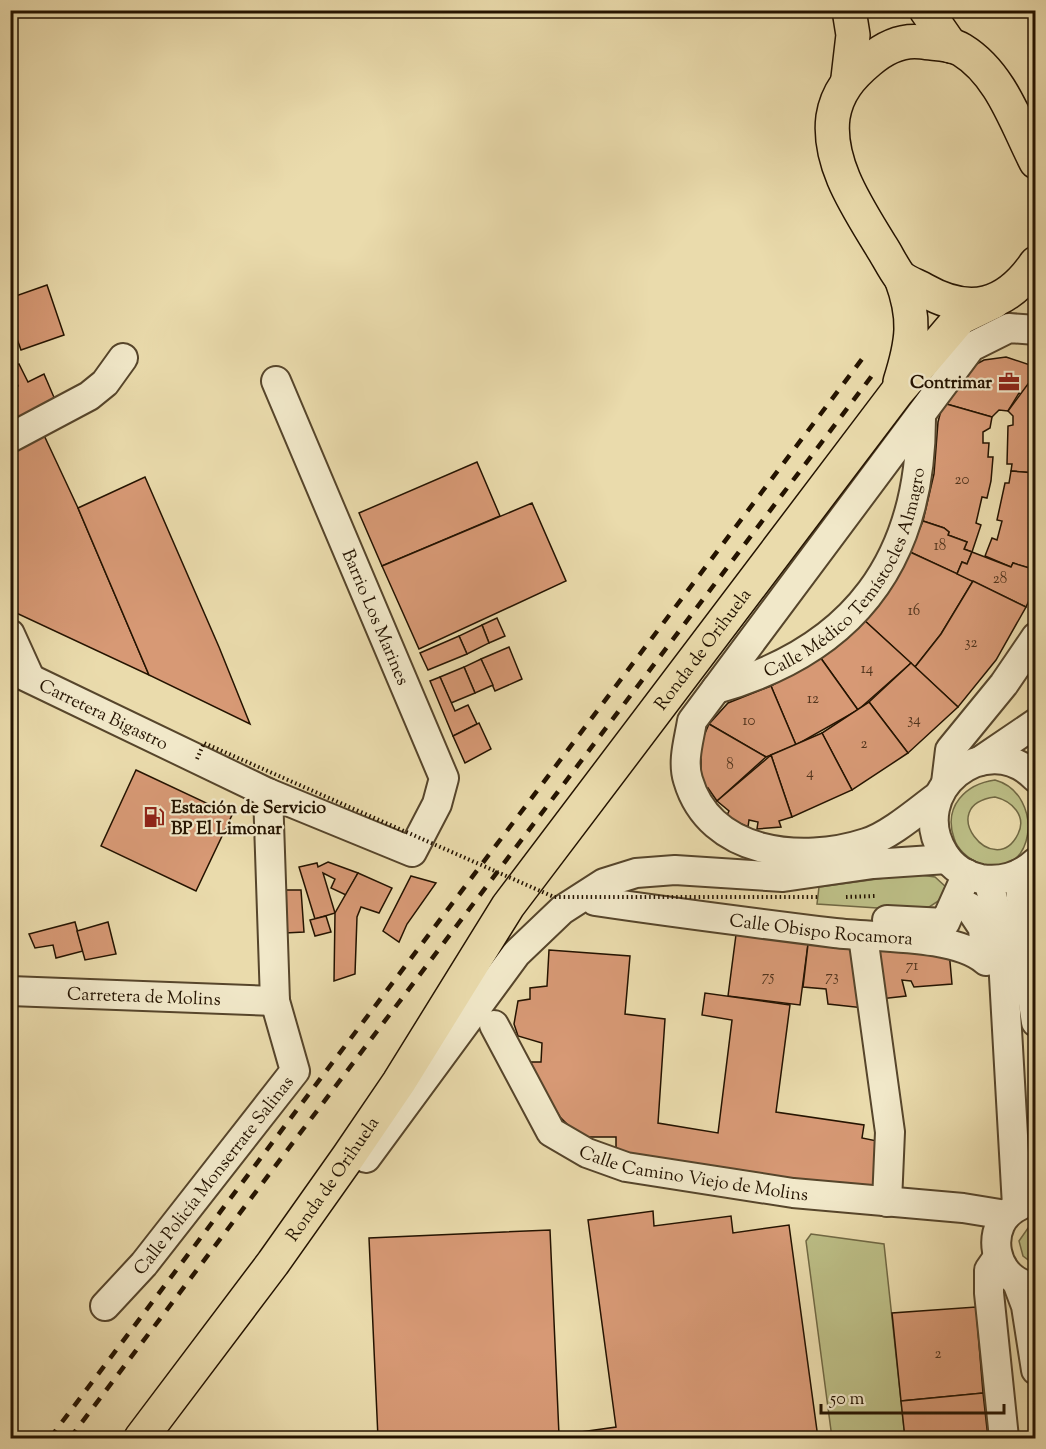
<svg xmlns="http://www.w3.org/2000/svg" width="1046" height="1449" font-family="'Sorts Mill Goudy',serif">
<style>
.green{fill:#bcbe86;stroke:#706843;stroke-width:1.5;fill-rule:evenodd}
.building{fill:#d79975;stroke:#241300;stroke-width:1.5}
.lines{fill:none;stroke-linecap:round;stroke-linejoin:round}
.minor-casing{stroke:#56452b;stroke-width:32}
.major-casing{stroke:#241300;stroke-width:36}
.path{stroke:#241300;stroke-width:4;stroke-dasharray:1.5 3;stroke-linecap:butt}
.minor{stroke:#f1e8c9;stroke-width:28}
.major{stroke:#eadbac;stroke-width:33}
.rail{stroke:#241300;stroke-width:4.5;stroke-dasharray:10 10;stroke-linecap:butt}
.path-bridge{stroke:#241300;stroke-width:4;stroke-dasharray:1.5 3;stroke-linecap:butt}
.labels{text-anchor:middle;stroke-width:4.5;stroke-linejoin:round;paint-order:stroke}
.number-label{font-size:15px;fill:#51341d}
.poi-label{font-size:18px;font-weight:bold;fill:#241300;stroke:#f1e8c9;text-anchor:end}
.street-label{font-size:18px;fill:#241300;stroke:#f1e8c9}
</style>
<rect width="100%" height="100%" fill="#eadbac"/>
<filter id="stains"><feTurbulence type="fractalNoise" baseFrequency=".00333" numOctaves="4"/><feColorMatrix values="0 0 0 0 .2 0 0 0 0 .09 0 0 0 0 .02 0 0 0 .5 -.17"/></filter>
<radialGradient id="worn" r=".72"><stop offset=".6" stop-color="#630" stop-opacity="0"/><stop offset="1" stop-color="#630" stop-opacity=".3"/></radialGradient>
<!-- green -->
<g class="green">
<path d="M 995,780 C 1046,794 1036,884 979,863 C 968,859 957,849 954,838 C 943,806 966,784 995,780 ZM 995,797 C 1012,801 1027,816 1018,834 C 994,882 933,805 995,797 Z"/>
<polygon points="914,874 935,877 947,888 943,898 923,911 817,904 819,887"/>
<polygon points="1035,1224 1035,1265 1023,1256 1019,1241 1028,1228"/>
<polygon points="811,1234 884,1244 905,1438 832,1438 806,1241"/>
</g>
<!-- building -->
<g class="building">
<polygon points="47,285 64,335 21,350 10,319 10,298"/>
<polygon points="1006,357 1036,367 1036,373 1022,394 1019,393 1008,411 999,410 992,417 943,403 971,367 984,360"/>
<polygon points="19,364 28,382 44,374 56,402 10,423 10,390 18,386 10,367"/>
<polygon points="1036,373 1036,473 1011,471 1012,464 1007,464 1008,426 1013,425 1013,416 1008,411"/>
<polygon points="943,403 992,417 990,428 983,432 983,443 989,443 988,457 993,457 991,481 987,498 982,497 976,523 981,525 972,552 964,549 967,542 948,535 949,532 944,528 923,521 934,474 938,422"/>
<polygon points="42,431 78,508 149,675 12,611 10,449"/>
<polygon points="477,462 500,516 382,566 359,513"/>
<polygon points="1011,471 1036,473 1036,570 1013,563 1011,567 985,556 992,538 997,540 1002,521 997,520 1005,483 1009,483"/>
<polygon points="145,477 219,647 250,724 149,675 78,508"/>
<polygon points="532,503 566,581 419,649 382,566"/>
<polygon points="923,521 944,528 949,532 948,535 967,542 964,549 972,552 967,564 962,562 957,574 910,552"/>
<polygon points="910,552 973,581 941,634 915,667 864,620 889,587"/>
<polygon points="972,552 1011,567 1013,563 1036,570 1036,585 1026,607 957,574 962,562 967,564"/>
<polygon points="973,581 1026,607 996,660 958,707 915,667 941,634"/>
<polygon points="497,618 505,636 489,643 482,625"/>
<polygon points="864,620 911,663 858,710 820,657"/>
<polygon points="482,625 489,643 467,654 459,636"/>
<polygon points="459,636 467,654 428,670 420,653"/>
<polygon points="509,647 522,679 495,691 481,659"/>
<polygon points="820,657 858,710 796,745 771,686"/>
<polygon points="481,659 493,685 475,693 464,667"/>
<polygon points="911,663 958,707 908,753 869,702"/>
<polygon points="464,667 475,693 451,703 440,677"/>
<polygon points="440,677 455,711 468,705 477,724 453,736 430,681"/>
<polygon points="771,686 796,745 766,757 709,724 728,703"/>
<polygon points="869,702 908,753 852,790 822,733"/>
<polygon points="479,723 491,749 465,763 453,736"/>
<polygon points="709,724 766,757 717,801 708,788 702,791 695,769 701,768 701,759 694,760 697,737 703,738"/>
<polygon points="822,733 852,790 792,817 771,755"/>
<polygon points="771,755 792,817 779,821 781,827 757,829 758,822 749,820 748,827 726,817 729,811 717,801"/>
<polygon points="136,770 232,815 196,891 101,846"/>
<polygon points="328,862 358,873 346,895 331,888 335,879 323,873 335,913 315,919 299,867 317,863 318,867"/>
<polygon points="358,873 392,888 379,913 361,907 357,917 355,974 334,981 335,913"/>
<polygon points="411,876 436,883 407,924 399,942 383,931"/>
<polygon points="284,890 301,890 304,932 285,933"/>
<polygon points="326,916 331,932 315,936 310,920"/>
<polygon points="75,922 83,951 56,958 53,945 35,948 29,934"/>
<polygon points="108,922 116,954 85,960 77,931"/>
<polygon points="737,927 809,936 800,1005 728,996"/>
<polygon points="809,936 855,941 864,1008 828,1004 826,989 803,987"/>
<polygon points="871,942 949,951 952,984 914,987 911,981 902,980 906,996 880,999"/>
<polygon points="549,950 630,956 625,1014 665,1019 658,1123 718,1133 732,1020 702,1015 705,993 790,1005 776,1112 864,1125 862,1138 882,1142 880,1188 762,1175 616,1153 616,1137 580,1137 560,1117 527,1062 541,1062 542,1043 518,1036 514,1024 518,1001 530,999 530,988 547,986"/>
<polygon points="653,1211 654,1226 731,1216 733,1233 789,1225 818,1438 378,1438 369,1238 550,1230 559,1435 616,1427 588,1220"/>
<polygon points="976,1307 983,1393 901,1401 892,1313"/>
<polygon points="983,1393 988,1438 905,1438 901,1401"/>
</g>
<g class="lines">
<defs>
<g id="minor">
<polyline points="10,438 89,396 105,383 123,358"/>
<polyline points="10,634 30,678"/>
<path id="s1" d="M 10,669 L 268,793 L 412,852 L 437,804 L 444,778 L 276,381"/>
<path id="s2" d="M 716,689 C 855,650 922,559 921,415"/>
<polyline points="980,761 1036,723"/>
<path d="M 1036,778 C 986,726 905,792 944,854 C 952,867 966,876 981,879 C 1001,882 1021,876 1036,862"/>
<polyline points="946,783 950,750 1004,684 1036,637"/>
<path d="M 938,796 C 918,811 889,836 866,843 C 802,864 710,855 688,780 C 682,761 689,740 692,721 L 971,347 L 1009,328 L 1036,330"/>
<polyline points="1019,874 1026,958 1036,1022"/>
<polyline points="988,880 999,922 1003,959 1017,1206"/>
<path id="s3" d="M 595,901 C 675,913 755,923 835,933 C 876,938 955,934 986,961"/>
<polyline points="969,907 983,928 985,956"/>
<polyline points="887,920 945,923 967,874"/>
<polyline points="863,936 890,1132 887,1202"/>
<path id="s4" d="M 10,991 L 275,1001"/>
<path id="s5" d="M 494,1025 L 551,1132 L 587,1153 L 626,1167 L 793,1193 L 963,1208 L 1006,1215"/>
<polyline points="366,1158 516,954 562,910 604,883 636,873 675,870 783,877 873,864 947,859"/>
<path d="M 1021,1205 C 981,1222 992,1284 1036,1287"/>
<polyline points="998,1257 989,1270 989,1293 1004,1438"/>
<polyline points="1017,1282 1026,1306 1036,1370"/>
<path id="s6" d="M 105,1306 L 144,1264 L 295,1071 L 275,1001 L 268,793"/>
</g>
<g id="major">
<polyline points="926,10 951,46"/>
<polyline points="848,78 853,35 849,10"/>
<path d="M 1036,162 C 1016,123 1001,74 962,50 C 950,43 935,44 922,42 C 901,39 884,48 869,61 C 851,76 837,92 833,117 C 827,163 858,208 881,246 C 887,255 893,268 900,277 C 906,282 917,286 924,290 C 970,316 1006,307 1036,263"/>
<path d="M 900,382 C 913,341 916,318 901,278"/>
<path id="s7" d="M 141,1438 L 273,1263 L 348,1157 L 399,1082 L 508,906 L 897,392 L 960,318 L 993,302"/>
</g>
</defs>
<!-- minor casing -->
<use href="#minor" class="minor-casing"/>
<!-- major casing -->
<use href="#major" class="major-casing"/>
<!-- path -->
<polyline class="path" points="846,897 875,896"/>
<!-- minor -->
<use href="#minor" class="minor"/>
<!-- major -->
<use href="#major" class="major"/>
<!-- rail -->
<g class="rail">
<polyline points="50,1438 862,359"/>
<polyline points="70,1438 877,369"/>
</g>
<!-- path-bridge -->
<polyline class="path-bridge" points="197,759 204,743 554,897 819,897"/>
</g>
<!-- icons -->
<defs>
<symbol id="office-bare" viewBox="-9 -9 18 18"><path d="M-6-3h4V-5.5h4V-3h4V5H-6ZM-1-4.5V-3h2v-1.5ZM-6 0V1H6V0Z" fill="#8f2418" stroke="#f1e8c9" stroke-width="2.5" paint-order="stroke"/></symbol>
<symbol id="fuel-bare" viewBox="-9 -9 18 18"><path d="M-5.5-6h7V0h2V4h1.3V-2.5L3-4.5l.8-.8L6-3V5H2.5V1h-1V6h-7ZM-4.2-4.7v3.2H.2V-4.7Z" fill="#8f2418" stroke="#f1e8c9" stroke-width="2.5" paint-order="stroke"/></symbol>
</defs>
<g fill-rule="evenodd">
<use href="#office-bare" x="994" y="367" width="30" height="30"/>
<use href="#fuel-bare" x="139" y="802" width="30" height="30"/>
</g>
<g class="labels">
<!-- number labels -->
<g class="number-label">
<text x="962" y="484">20</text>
<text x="940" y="550">18</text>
<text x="1000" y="583">28</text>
<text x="914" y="615">16</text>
<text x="971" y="647">32</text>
<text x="867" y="673">14</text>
<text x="813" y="703">12</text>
<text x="914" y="724">34</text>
<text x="749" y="725">10</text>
<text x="864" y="748">2</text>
<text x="730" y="769">8</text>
<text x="810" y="777">4</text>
<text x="912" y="970">71</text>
<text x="768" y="981">75</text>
<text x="832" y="981">73</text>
<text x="938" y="1358">2</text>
</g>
<!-- poi labels -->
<g class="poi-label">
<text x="992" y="388">Contrimar</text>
<text x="171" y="813" text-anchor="start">Estación de Servicio<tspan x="171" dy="21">BP El Limonar</tspan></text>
</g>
<!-- street labels -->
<g class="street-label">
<text dy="6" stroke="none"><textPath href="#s2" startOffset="186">Calle Médico Temístocles Almagro</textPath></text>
<text transform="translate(376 617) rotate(67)" y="6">Barrio Los Marines</text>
<text dy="6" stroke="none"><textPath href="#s7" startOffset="969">Ronda de Orihuela</textPath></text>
<text dy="6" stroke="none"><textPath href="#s1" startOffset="104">Carretera Bigastro</textPath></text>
<text dy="6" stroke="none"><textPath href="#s3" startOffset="228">Calle Obispo Rocamora</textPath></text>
<text dy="6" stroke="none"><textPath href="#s4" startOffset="134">Carretera de Molins</textPath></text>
<text dy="6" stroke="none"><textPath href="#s5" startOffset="272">Calle Camino Viejo de Molins</textPath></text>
<text dy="6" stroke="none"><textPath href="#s6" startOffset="170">Calle Policía Monserrate Salinas</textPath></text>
<text dy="6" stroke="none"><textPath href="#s7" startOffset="322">Ronda de Orihuela</textPath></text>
</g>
</g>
<!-- margin -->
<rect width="1046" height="1449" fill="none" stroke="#eadbac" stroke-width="36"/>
<rect x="12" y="12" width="1022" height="1425" fill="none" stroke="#241300" stroke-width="3"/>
<rect x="18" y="18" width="1010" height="1413" fill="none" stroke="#241300" stroke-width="1.5"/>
<!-- scale -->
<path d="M821 1404v9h183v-9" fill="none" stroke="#241300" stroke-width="3"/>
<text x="830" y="1404" font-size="18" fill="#241300" stroke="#f1e8c9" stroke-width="4.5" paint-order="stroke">50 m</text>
<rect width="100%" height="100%" filter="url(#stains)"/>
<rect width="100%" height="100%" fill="url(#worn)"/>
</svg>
